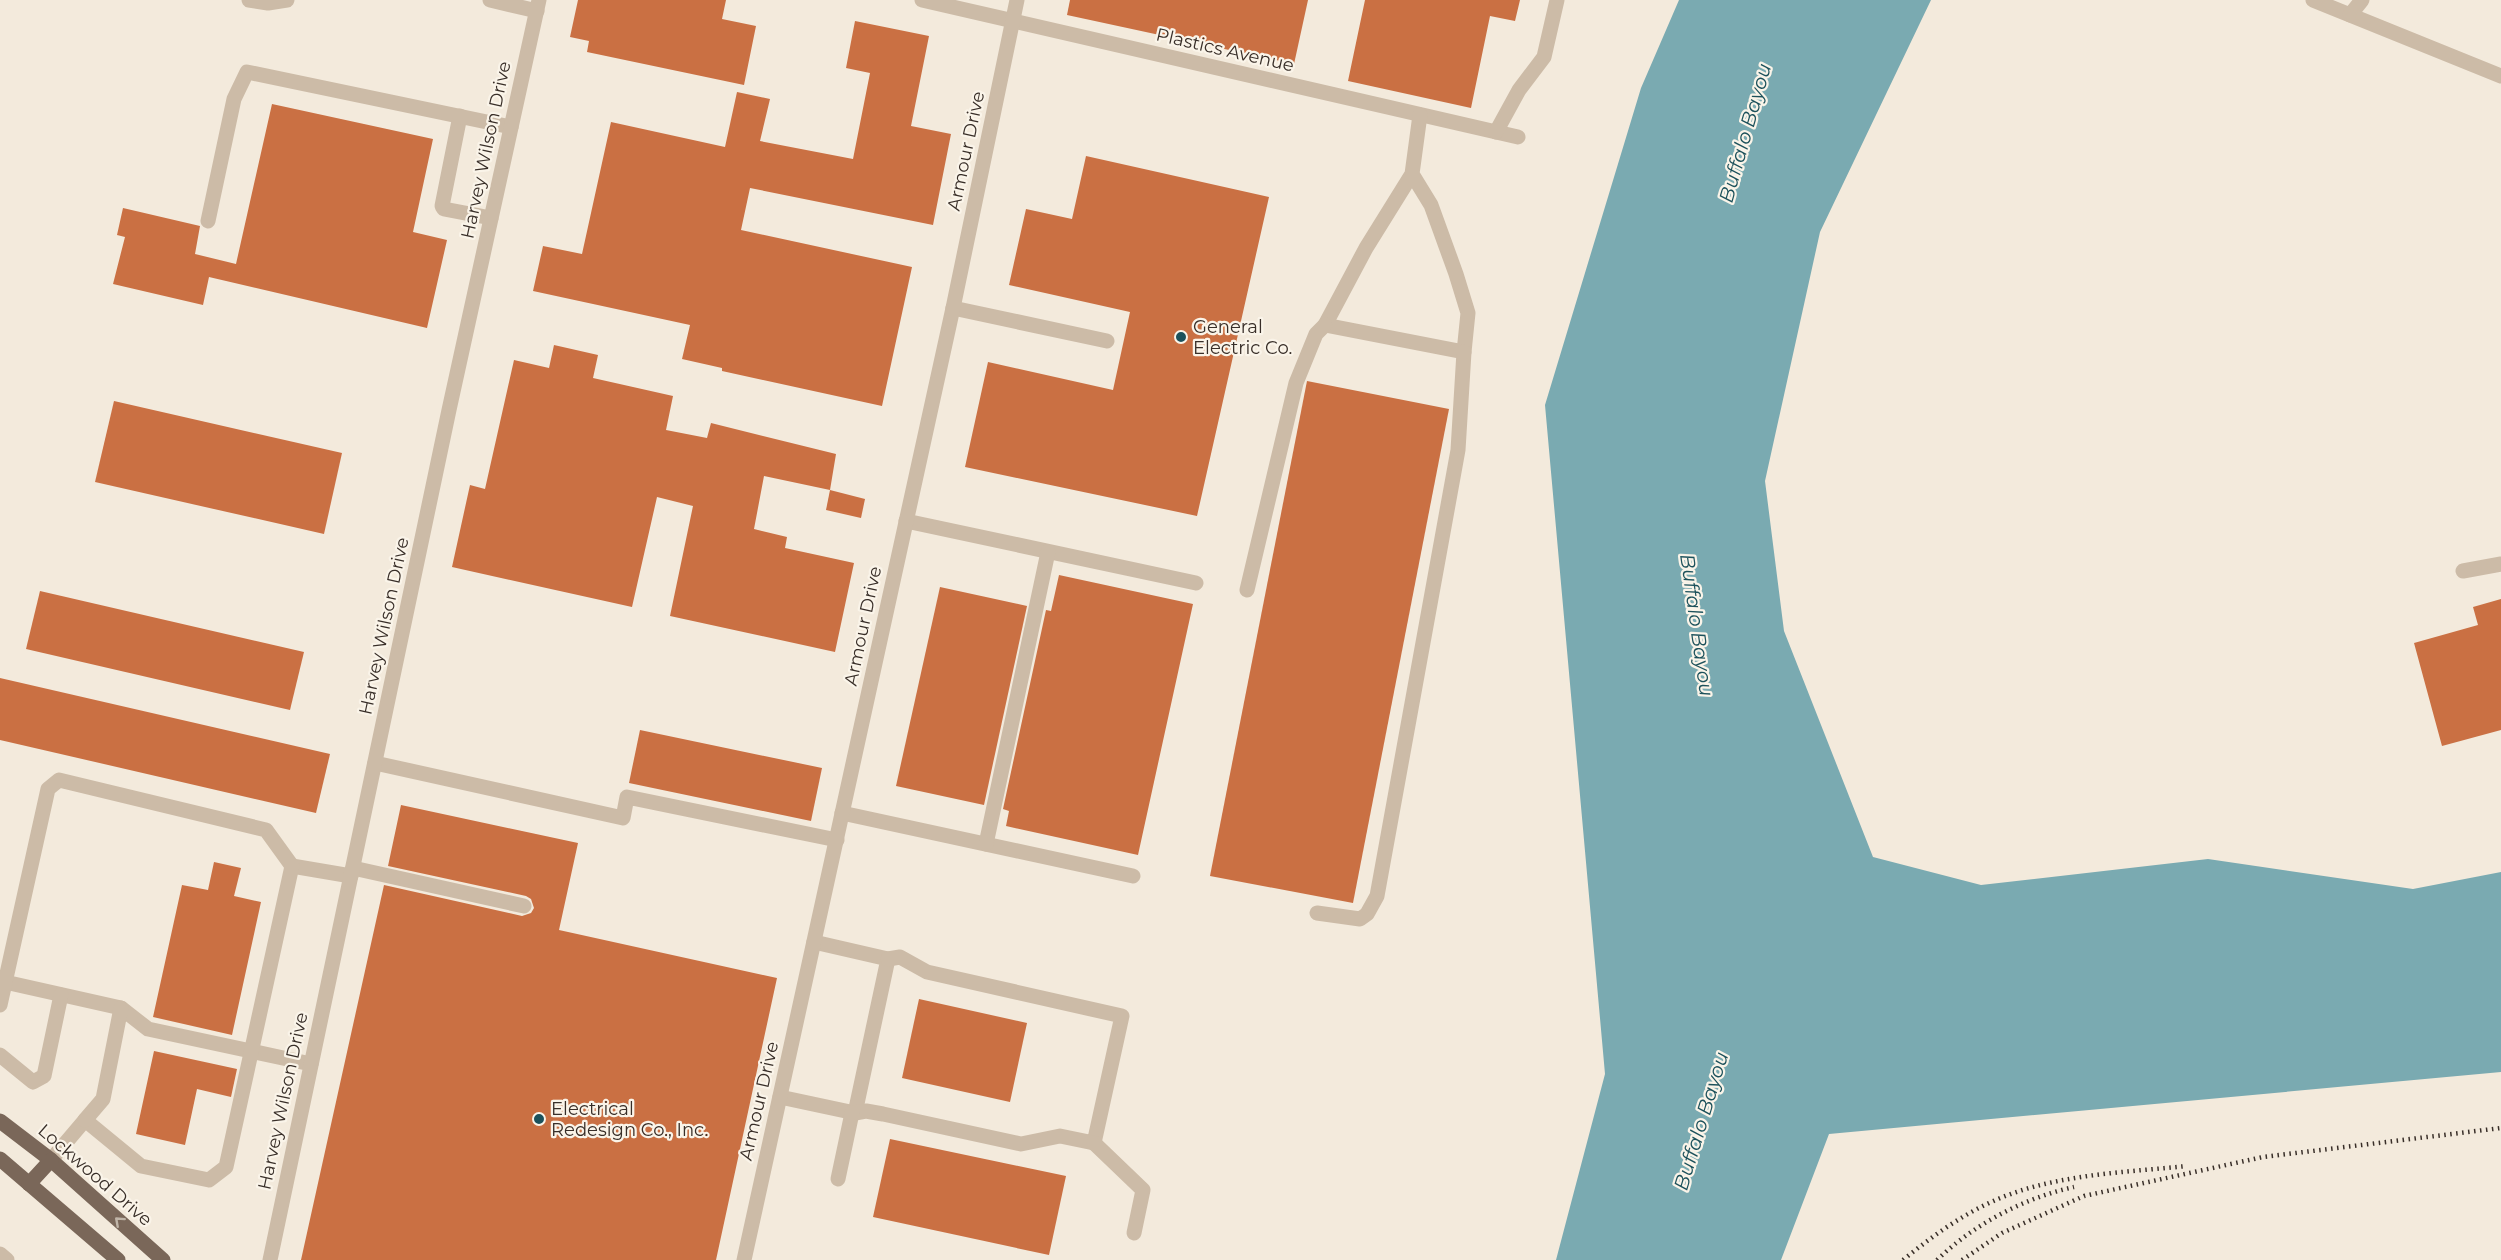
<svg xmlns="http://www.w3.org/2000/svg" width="2501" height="1260" font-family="Montserrat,sans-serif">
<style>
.water{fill:#7aaab1}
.building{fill:#ca7043}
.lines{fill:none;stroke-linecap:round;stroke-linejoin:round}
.minor{stroke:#ccbba7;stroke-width:15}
.major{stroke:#7a6759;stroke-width:15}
.rail{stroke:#382e28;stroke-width:4.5;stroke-dasharray:1.5 4.5;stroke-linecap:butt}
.oneway{stroke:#c0b5a8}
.poi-dot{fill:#1c515b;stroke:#faf4e9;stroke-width:2}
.labels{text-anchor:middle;stroke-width:4.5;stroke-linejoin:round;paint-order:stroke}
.street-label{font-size:18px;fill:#382e28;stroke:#faf4e9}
.poi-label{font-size:18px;fill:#382e28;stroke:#faf4e9;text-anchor:start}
.water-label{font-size:20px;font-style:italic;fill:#1c515b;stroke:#faf4e9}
</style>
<rect width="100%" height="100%" fill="#f3eadc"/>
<!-- water -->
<polygon class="water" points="1679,0 1931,0 1820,232 1765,481 1784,631 1873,857 1981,885 2208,859 2413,889 2501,872 2501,1072 1829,1134 1781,1260 1556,1260 1605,1074 1545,405 1641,88"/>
<!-- building -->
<g class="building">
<polygon points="578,0 726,0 722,19 756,26 744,85 587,52 589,41 570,37"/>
<polygon points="1070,0 1308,0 1294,64 1067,15"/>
<polygon points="1365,0 1520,0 1515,21 1490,16 1471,108 1348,81"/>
<polygon points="855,21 929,36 911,126 951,134 933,225 750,188 741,230 912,267 882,406 722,371 722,368 682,359 690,325 533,291 543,246 582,254 611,122 725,147 737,92 770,99 760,141 853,159 870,73 846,68"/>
<polygon points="272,104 433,139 413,232 447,240 427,328 209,277 203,305 113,284 125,237 117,235 123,208 200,226 195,254 236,264"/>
<polygon points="1086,156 1269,197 1197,516 965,467 988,362 1113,390 1130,312 1009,285 1026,209 1072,219"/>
<polygon points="554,345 598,355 593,378 673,396 666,430 707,438 711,423 836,454 830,490 764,476 754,529 787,537 785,548 854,563 835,652 670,616 693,506 657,497 632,607 452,567 470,485 485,489 514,360 549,368"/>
<polygon points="1307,381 1449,409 1353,903 1210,876"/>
<polygon points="114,401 342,453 324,534 95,482"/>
<polygon points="830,490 865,499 861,518 826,510"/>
<polygon points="1059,575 1193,604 1138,855 1006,826 1009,811 1003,809 1046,610 1051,611"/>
<polygon points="940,587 1027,606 984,805 896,786"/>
<polygon points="40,591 304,652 290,710 26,649"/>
<polygon points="2501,599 2501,730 2442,746 2414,643 2478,625 2473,607"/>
<polygon points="0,678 330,754 316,813 0,740"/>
<polygon points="640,730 822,768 811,821 629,783"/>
<polygon points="401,805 578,843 559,930 777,978 716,1260 301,1260 384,885 522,916 531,913 534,908 531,899 526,896 388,866"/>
<polygon points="214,862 241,868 234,896 261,902 232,1035 153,1017 182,885 208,890"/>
<polygon points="919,999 1027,1023 1010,1102 902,1078"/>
<polygon points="154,1051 237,1069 231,1097 197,1089 185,1145 136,1134"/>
<polygon points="890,1139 1066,1176 1049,1255 873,1217"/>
</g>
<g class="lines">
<!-- minor -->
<g class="minor">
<polyline points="249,0 268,3 287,0"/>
<polyline points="490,0 537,11"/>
<polyline points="922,0 1518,137"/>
<polyline points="2313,0 2501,76"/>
<polyline points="2350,15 2362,0"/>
<polyline points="460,116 442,206 444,209 491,218"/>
<polyline points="1496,132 1519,90 1544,57 1557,0"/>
<polyline points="1412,174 1366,248 1325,325 1464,352 1468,313 1456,274 1431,205 1412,174 1420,115"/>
<polyline points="208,221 234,99 247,72 511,127"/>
<polyline points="953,308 1107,341"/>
<polyline points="906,521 1196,583"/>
<polyline points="2463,571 2501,564"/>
<polyline points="1247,590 1296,383 1316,334 1325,325"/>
<polyline points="375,763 623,818 627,797 837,840"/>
<polyline points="842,813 1133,876"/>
<polyline points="986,844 1048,552"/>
<polyline points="292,866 351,876"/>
<polyline points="353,868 524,906"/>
<polyline points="1317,913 1360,919 1367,914 1377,896 1458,450 1464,352"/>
<polyline points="5,982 121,1008 148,1029 311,1064"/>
<polyline points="0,1005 48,789 59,780 266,830 292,866 226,1167 209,1180 141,1166 85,1120 51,1160"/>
<polyline points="0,1055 33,1082 44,1076 61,995"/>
<polyline points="780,1097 855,1113 888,959 814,942"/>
<polyline points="855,1113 866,1111 883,1114 1021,1144 1060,1136 1094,1143 1122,1016 927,972 900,957 888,959"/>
<polyline points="85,1120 103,1099 121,1008"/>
<polyline points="1094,1143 1143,1190 1134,1233"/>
<polyline points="838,1179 852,1113"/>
<polyline points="0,1254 7,1260"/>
<polyline points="270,1260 449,410 539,0"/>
<polyline points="744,1260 953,308 1017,0"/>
</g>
<!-- major -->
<g class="major">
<polyline points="0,1121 51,1160 163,1260"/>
<polyline points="0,1159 118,1260"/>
<polyline points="29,1184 51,1160"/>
</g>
<!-- rail -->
<g class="rail">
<path d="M 1903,1260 C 1935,1234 1968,1210 2008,1195 C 2064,1174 2128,1172 2187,1166"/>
<path d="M 1937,1260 C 1974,1224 2024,1198 2074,1187"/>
<polyline points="1962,1260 2002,1233 2084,1196 2263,1157 2501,1128"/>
</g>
</g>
<!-- one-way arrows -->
<defs><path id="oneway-chevron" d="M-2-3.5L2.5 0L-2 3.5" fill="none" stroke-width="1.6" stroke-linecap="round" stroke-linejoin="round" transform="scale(1.5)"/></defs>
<use class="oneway" href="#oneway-chevron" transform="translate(119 1221) rotate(-138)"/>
<!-- markers -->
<g class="poi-dot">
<circle cx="1181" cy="337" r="6"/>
<circle cx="539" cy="1119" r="6"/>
</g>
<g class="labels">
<!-- street labels -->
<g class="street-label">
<text transform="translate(1225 50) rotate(13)" y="6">Plastics Avenue</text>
<text transform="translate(486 150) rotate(-78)" y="6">Harvey Wilson Drive</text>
<text transform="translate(966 151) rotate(-78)" y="6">Armour Drive</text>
<text transform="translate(384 626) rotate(-78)" y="6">Harvey Wilson Drive</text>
<text transform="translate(863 626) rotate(-78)" y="6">Armour Drive</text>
<text transform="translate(283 1101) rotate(-78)" y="6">Harvey Wilson Drive</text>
<text transform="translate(759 1101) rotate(-77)" y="6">Armour Drive</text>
<text transform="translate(95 1175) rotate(41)" y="6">Lockwood Drive</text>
</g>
<!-- poi labels -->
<g class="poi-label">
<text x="1193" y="333">General<tspan x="1193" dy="21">Electric Co.</tspan></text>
<text x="551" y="1115">Electrical<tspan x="551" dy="21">Redesign Co., Inc.</tspan></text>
</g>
<!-- water labels -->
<g class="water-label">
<text transform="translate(1745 133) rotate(-74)" y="7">Buffalo Bayou</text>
<text transform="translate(1697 625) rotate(82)" y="7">Buffalo Bayou</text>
<text transform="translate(1701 1121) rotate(-73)" y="7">Buffalo Bayou</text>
</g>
</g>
</svg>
